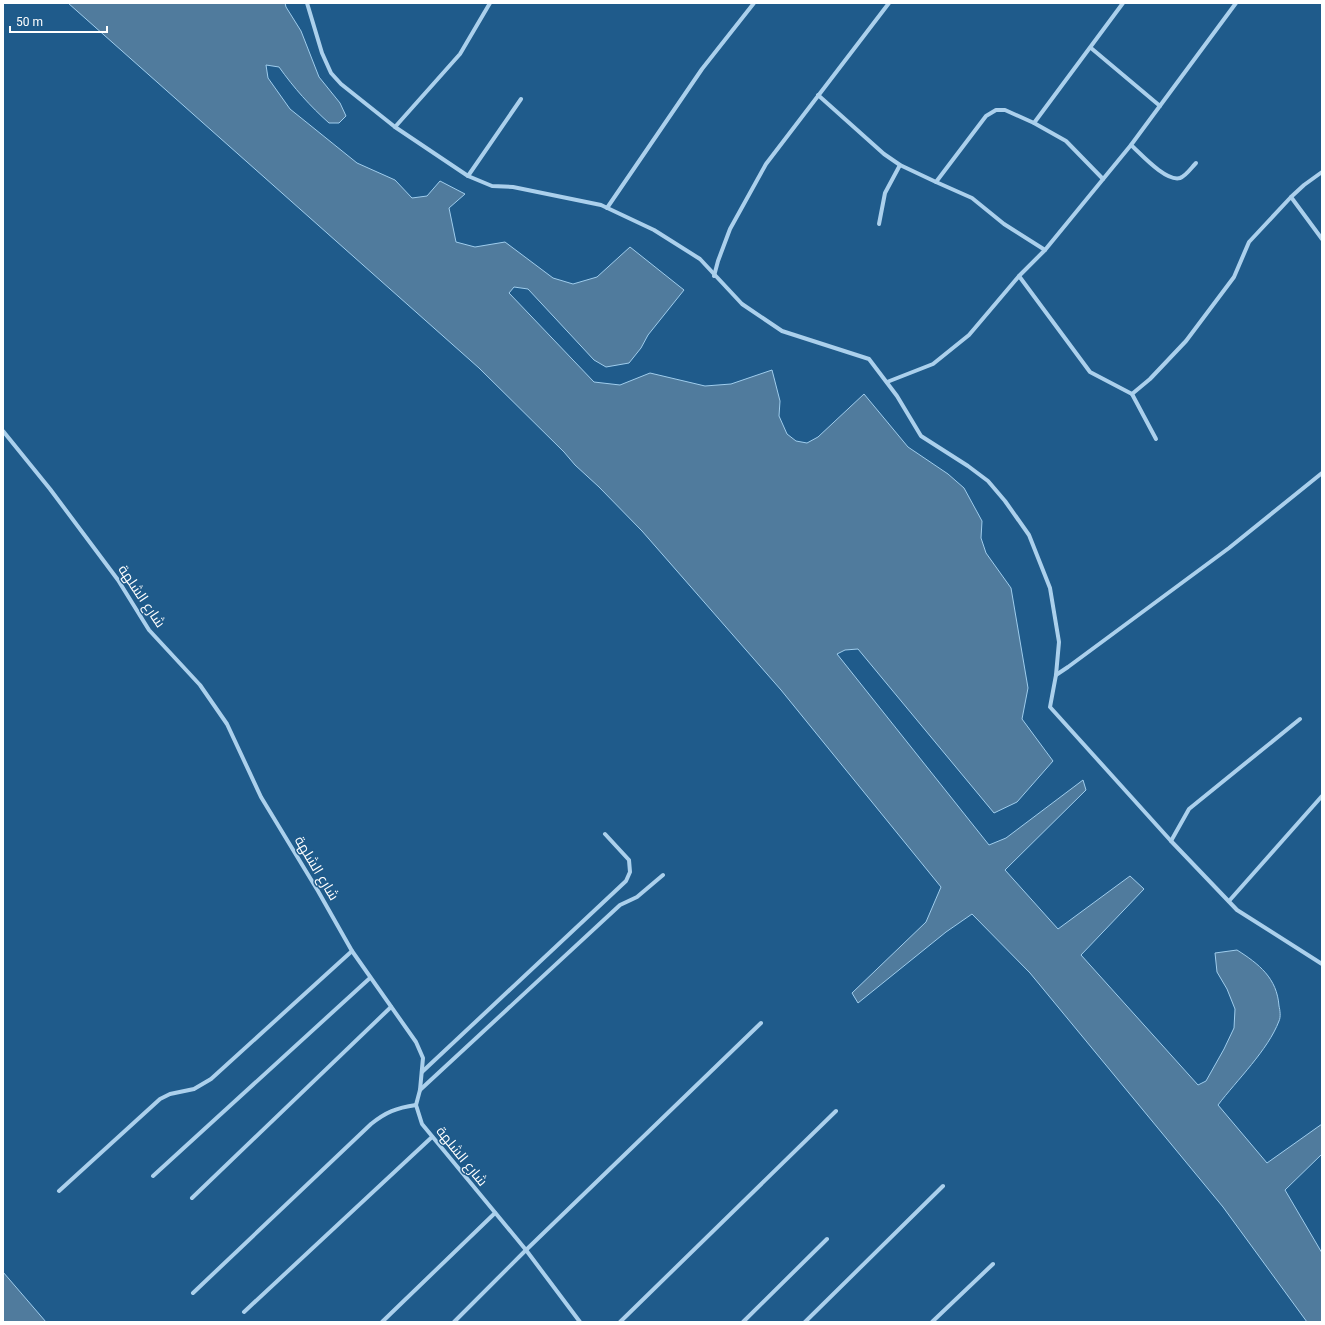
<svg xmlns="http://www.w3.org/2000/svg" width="1325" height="1325" font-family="Roboto,Cairo,sans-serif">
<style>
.water{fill:#507b9d;stroke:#9fcded}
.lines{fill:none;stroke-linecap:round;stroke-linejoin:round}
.minor{stroke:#abd0ec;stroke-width:4}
.labels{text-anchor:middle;stroke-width:3;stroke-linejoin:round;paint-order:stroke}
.street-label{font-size:14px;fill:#fff;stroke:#1f5b8b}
</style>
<rect width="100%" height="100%" fill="#1f5b8b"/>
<!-- water -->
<g class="water">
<path d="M 68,3 L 285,3 L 286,7 L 301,31 L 319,77 L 340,103 L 346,116 L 339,123 L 329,123 C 310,106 294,88 279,67 L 266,65 L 268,78 L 290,109 L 357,163 L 395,180 L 412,198 L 427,196 L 440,181 L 465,194 L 449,208 L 456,242 L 475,247 L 505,242 L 553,278 L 573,284 L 597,277 L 630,247 L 684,290 L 648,335 L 641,348 L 629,363 L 606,367 L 594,360 L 528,289 L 514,287 L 509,293 L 594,382 L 620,385 L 650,373 L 705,386 L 731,384 L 772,370 L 780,401 L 779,416 L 787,434 L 796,441 L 807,443 L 818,437 L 864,394 L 908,447 L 948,474 L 964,488 L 982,521 L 981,538 L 986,553 L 1011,588 L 1028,688 L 1022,719 L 1053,761 L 1017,802 L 994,813 L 858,649 L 845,650 L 837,654 L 989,845 L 1006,838 L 1083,780 L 1086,790 L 1005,870 L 1058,929 L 1130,876 L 1144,889 L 1081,955 L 1198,1085 L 1206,1081 L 1224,1049 L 1234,1028 L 1235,1009 L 1227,989 L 1217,972 L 1215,953 L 1237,950 C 1259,964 1277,978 1279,1006 C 1280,1010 1281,1017 1279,1021 C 1268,1050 1237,1080 1218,1105 L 1267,1163 L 1322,1124 L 1322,1154 L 1285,1190 L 1322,1253 L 1322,1322 L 1307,1322 L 1223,1207 L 1030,973 L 972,914 L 946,932 L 858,1003 L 852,993 L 926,922 L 941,887 L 781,690 L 642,531 L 599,487 L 575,465 L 564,452 L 479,368 Z"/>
<polygon points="3,1272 46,1322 3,1322"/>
</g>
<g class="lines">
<!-- minor -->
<g class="minor">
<polyline points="307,3 322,53 331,73 341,84 395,127 468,176 492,186 513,187 601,205 654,230 700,259 742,304 782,331 869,359 897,396 921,436 968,466 988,481 1005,501 1029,535 1050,588 1059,642 1056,675 1050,707 1171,841 1237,910 1322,964"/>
<polyline points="1091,48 1160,106"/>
<polyline points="818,95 884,154 900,165 936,182 972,198 1004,224 1045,250"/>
<polyline points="1034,123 1123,3"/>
<polyline points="395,127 460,54 490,3"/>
<path d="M 1131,145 C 1141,154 1166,182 1180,178 C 1186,176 1191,168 1196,163"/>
<polyline points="468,176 521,99"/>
<polyline points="936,182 986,116 996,110 1005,110 1034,123 1066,141 1103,179"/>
<polyline points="1291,197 1322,239"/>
<polyline points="607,208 702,69 754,3"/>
<polyline points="879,224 885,193 900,165"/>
<polyline points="714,276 718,261 730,229 766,164 889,3"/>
<polyline points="1019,276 1090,372 1132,394 1156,439"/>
<polyline points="887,382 933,364 969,335 1019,276 1045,250 1131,145 1236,3"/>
<polyline points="1132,394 1150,379 1186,341 1234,277 1249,242 1291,197 1304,185 1322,172"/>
<polyline points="3,431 50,489 118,580 149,630 200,685 227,724 261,797 318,891 352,951 416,1042 423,1058 420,1090 416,1105 422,1124 526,1250 580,1322"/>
<polyline points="1056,675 1068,667 1229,548 1322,473"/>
<polyline points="1171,841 1189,809 1300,719"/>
<polyline points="1229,901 1322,796"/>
<polyline points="422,1072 626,881 630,872 629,860 605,834"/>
<polyline points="420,1090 620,905 637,897 663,875"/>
<polyline points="153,1176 370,978"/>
<polyline points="59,1191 160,1099 170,1094 194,1089 211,1079 352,951"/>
<polyline points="192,1198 391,1007"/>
<path d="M 193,1293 L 371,1124 C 386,1112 396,1108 416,1105"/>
<polyline points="244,1312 432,1137"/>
<polyline points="382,1322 495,1213"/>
<polyline points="454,1322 526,1250 761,1023"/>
<polyline points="620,1322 836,1111"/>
<polyline points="743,1322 827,1239"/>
<polyline points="805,1322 943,1186"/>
<polyline points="932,1322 993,1264"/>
</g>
</g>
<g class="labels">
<!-- street labels -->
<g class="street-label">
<text transform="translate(142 596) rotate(56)" y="5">شارع الشلهة</text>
<text transform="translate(317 868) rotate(59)" y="5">شارع الشلهة</text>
<text transform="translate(462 1156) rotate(51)" y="5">شارع الشلهة</text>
</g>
</g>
<!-- border -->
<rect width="1325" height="1325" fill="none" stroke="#ffffff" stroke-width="8"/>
<!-- scale -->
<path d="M10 26v6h97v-6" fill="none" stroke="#ffffff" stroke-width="2"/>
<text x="16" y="26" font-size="12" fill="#ffffff" stroke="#1f5b8b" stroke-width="3" paint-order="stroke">50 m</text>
</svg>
